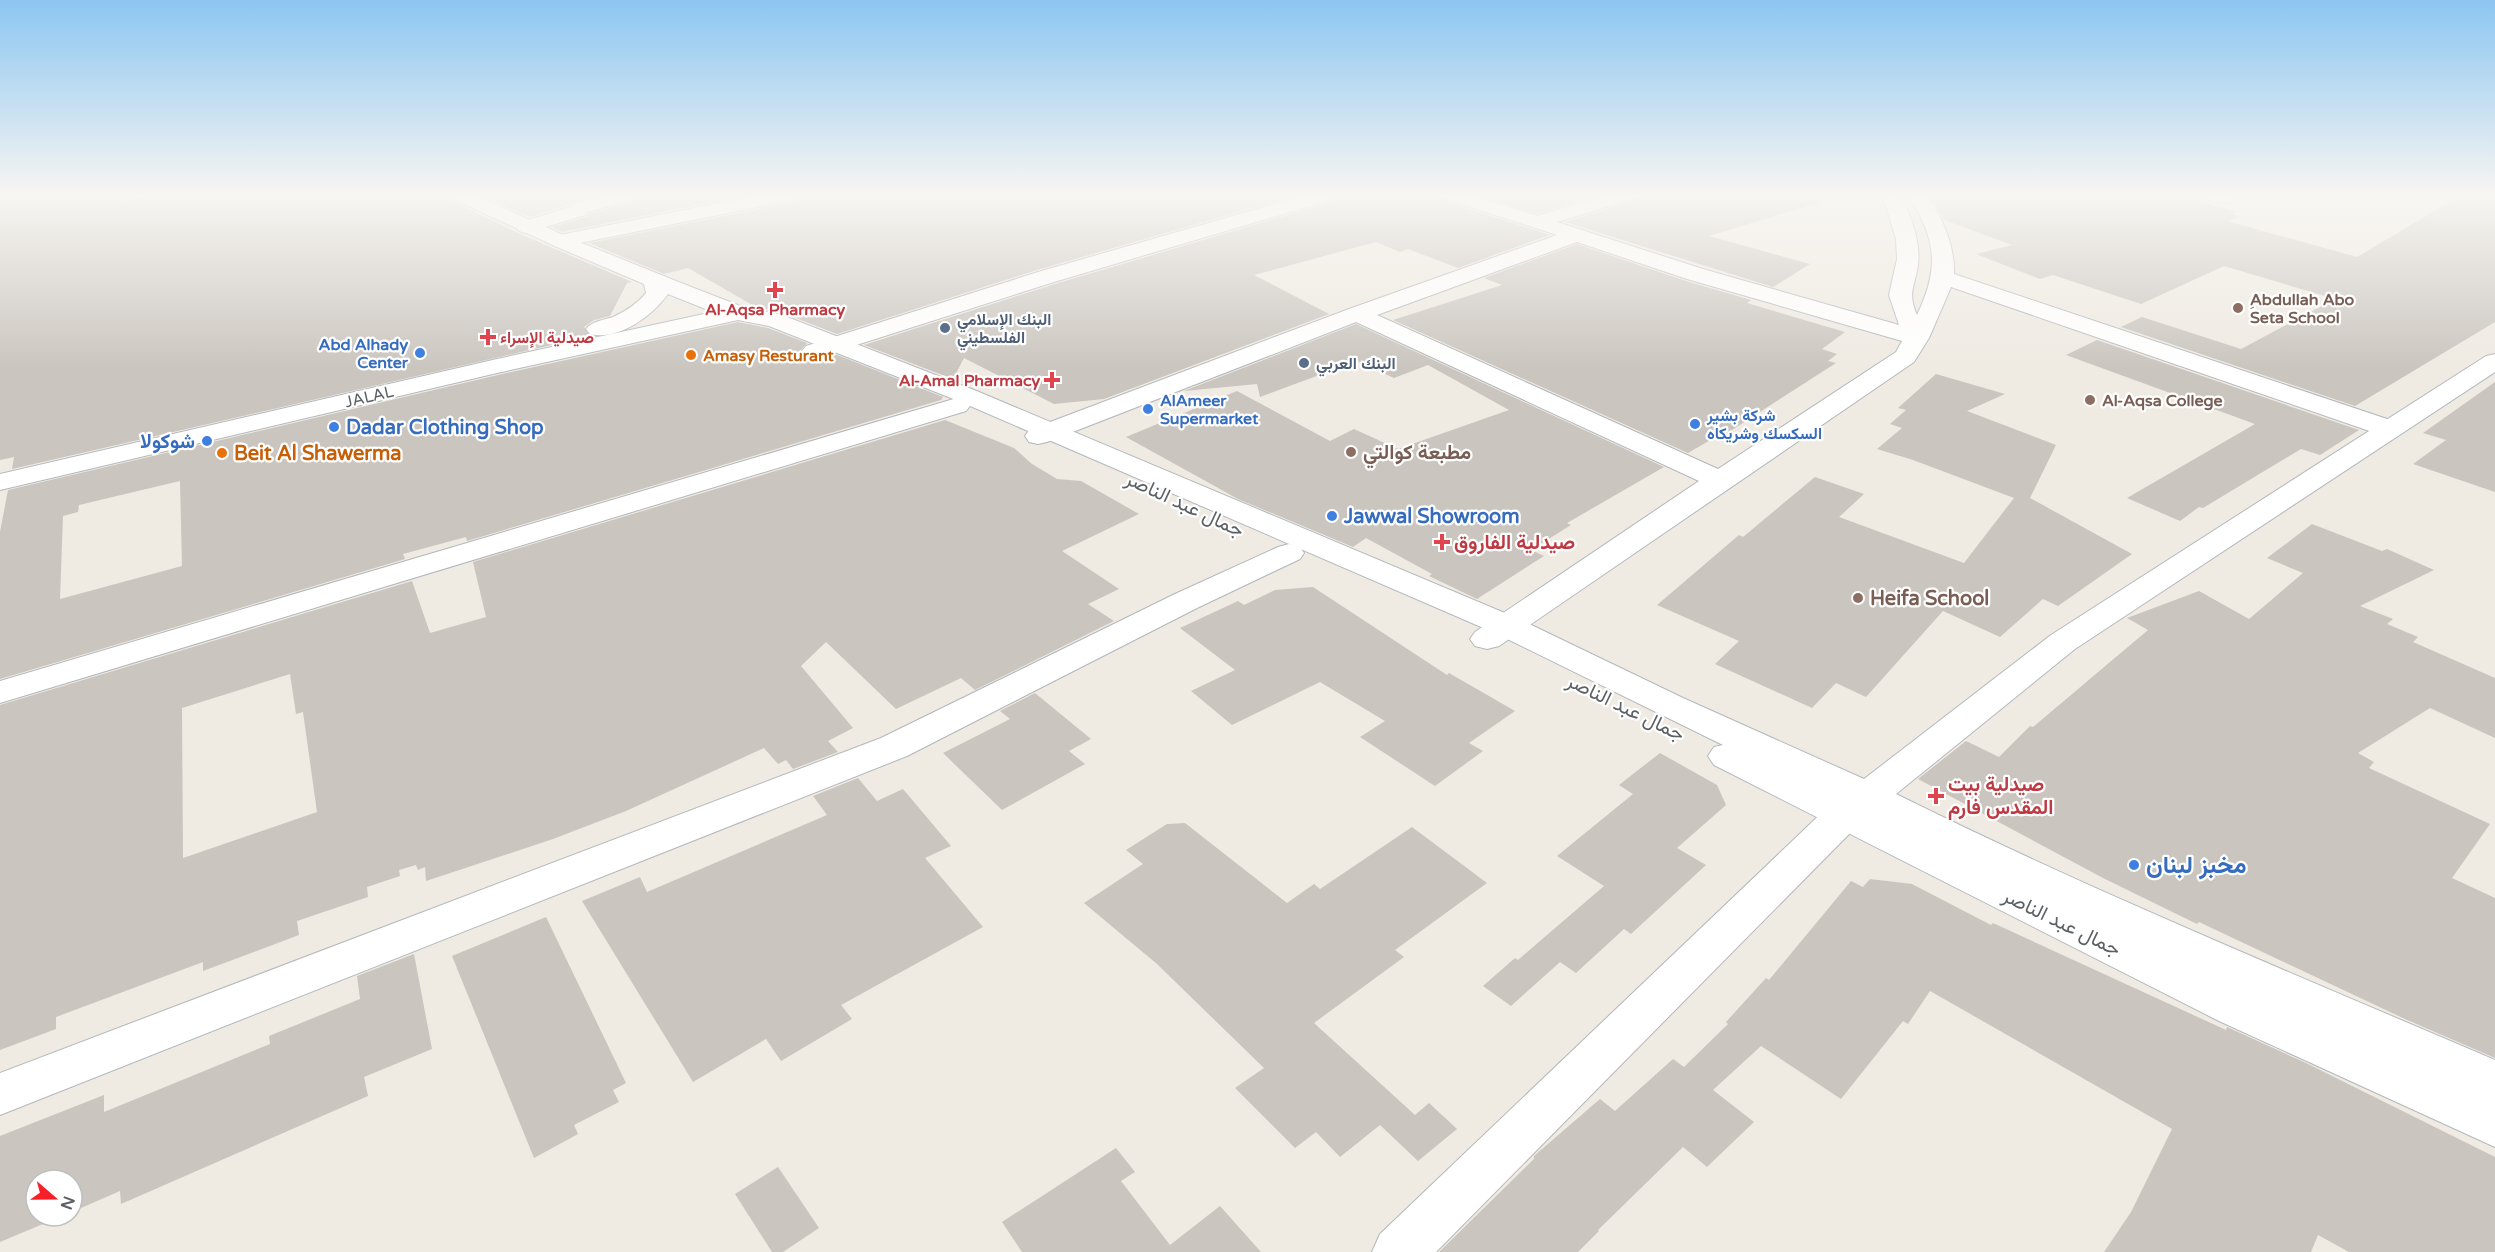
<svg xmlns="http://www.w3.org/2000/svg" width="2495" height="1252" font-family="'Varela Round',Vazirmatn,sans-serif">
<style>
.building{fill:#cac5bf;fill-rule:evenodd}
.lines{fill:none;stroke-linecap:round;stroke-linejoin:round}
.street-casing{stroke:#b3b7bb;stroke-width:2}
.secondary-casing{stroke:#b4b9be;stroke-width:2}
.street{fill:#fff;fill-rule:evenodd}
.secondary{fill:#fff;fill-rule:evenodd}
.health-dot{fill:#e0444e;stroke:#fff;stroke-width:2}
.education-dot{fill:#8d6e63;stroke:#fff;stroke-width:2}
.service-dot{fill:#5c6f8a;stroke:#fff;stroke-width:2}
.shop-dot{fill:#3f7fe0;stroke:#fff;stroke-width:2}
.food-dot{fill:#e8710a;stroke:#fff;stroke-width:2}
.labels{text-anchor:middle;stroke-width:4.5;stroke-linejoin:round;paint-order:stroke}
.far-education-label{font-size:16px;font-weight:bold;fill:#785e54;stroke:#fff;text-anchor:start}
.far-health-label{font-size:16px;font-weight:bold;fill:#be3a42;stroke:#fff}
.far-service-label{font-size:16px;font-weight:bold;fill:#4e5e75;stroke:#fff;text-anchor:start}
.far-shop-label{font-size:16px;font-weight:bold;fill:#366cbe;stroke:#fff;text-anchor:start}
.far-food-label{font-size:16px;font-weight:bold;fill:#c56008;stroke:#fff;text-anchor:start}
.far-street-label{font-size:16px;fill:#5a6064;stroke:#fff}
.shop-label{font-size:20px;font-weight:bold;fill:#366cbe;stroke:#fff;text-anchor:start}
.education-label{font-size:20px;font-weight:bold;fill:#785e54;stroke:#fff;text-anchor:start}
.food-label{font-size:20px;font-weight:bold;fill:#c56008;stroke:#fff;text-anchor:start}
.street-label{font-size:20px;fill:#5a6064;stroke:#fff}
.health-label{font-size:20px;font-weight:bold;fill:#be3a42;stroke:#fff;text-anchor:start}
.near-shop-label{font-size:24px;font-weight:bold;fill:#366cbe;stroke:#fff;text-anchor:start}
</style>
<rect width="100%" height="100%" fill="#efeae2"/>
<!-- building -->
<g class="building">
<polygon points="0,194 46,194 49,197 61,194 109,194 119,202 167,194 447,194 450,200 518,233 632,282 627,283 610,316 594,320 584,327 591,336 12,469 14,457 0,460"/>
<polygon points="479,194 600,194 530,217"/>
<polygon points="635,194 752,194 562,232 552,227 586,217 588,214 632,202"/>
<polygon points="804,194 1301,194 1037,270 837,334 783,313 756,307 688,268 664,274 589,243 794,202 801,200"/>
<polygon points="1341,194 1439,194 1442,200 1550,235 1458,268 1408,249 1400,252 1376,242 1254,275 1329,314 1104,399 1054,404 964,358 953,379 864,345 1055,284 1338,200"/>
<polygon points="1476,194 1601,194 1537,214"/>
<polygon points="1640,194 1819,194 1821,202 1709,236 1810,264 1773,287 1565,222 1637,200"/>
<polygon points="1929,194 2176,194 2236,212 2231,214 2240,217 2227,221 2357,257 2463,194 2495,194 2495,322 2355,406 2121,327 2142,317 2241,349 2335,299 2224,266 2141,304 2053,275 2040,279 1976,254 2012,245 1944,220"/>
<polygon points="1577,244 1686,281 1751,300 1747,303 1845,332 1822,349 1837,354 1828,361 1836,363 1718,439 1714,438 1688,453 1393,320 1502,285 1484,278"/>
<path d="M 738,322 L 768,328 L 807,343 L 800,351 L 805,358 L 815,360 L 835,354 L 943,397 L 941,400 L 467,541 L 466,537 L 403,554 L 405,559 L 0,679 L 0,532 L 8,490 L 498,375 ZM 180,481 L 182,566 L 60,599 L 63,516 L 78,512 L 79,505 Z"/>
<polygon points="1356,324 1664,467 1567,523 1571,525 1531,550 1544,556 1477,599 1429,576 1432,574 1366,538 1353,547 1238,499 1126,437 1237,391 1330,441 1354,429 1398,449 1509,410 1428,365 1394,378 1357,361 1260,397 1257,384 1184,391"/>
<polygon points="2097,340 2359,430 2320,455 2301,449 2203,508 2199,507 2180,521 2127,498 2255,424 2066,355"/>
<polygon points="1936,374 2005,394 1967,411 2056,445 2030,498 2132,554 2058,606 2043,599 2000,637 1943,611 1866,697 1836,683 1812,708 1715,664 1739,641 1657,605 1739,535 1743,537 1815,477 1864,494 1839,517 1964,563 2014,498 1913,460 1877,449 1902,428 1890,424 1906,410 1898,408"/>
<polygon points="2495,382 2495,492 2413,464 2446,440 2423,433"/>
<path d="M 945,420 L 1014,448 L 1032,464 L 1057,479 L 1081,481 L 1139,514 L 1062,551 L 1119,589 L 1088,604 L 1114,621 L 975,690 L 961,678 L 896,709 L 826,642 L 801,666 L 853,728 L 828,741 L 838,752 L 793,769 L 786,760 L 778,764 L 764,748 L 626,811 L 553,839 L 426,881 L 425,867 L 418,870 L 416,865 L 399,870 L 400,876 L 367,887 L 368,897 L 297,921 L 299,935 L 203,971 L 203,962 L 56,1017 L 56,1029 L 0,1050 L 0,705 L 412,581 L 430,633 L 486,617 L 473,562 ZM 290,674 L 296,714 L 303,712 L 317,812 L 183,858 L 182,708 Z"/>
<polygon points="2312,524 2382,551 2387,549 2434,570 2360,606 2393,619 2387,624 2418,637 2413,642 2495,678 2495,738 2430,708 2358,753 2374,762 2369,768 2490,824 2452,878 2495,898 2495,1058 2405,1019 2199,922 2197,924 2103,878 1918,779 1966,741 1999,757 2030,726 2033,727 2148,630 2127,618 2199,591 2249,619 2303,573 2267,558"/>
<polygon points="1313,587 1447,675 1449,673 1515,711 1469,743 1483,751 1435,786 1360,737 1385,721 1320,682 1232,725 1191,691 1235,670 1180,628 1238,601 1244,605 1275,590"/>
<polygon points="1035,693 1091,739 1069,751 1085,764 1002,810 943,753 1010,719 1000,711"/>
<polygon points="1660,753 1717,785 1726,805 1677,848 1706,865 1631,934 1624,929 1576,973 1560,962 1511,1006 1483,986 1515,958 1518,960 1604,886 1557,856 1633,794 1619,785"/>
<polygon points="858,778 877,801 903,789 951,846 925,858 983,927 841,1005 852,1019 781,1061 766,1039 693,1082 582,901 640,877 647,892 827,815 813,796"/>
<polygon points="1185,823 1287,903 1314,884 1320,889 1412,827 1487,883 1395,950 1404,957 1314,1023 1415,1115 1429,1103 1457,1129 1418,1161 1380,1125 1340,1157 1316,1132 1295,1148 1235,1088 1264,1068 1157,964 1084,903 1143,864 1126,850 1167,824"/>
<polygon points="1870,879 1912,884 1991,925 1993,923 2226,1030 2227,1027 2306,1063 2495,1157 2495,1252 2349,1252 2318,1235 2311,1252 2104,1252 2131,1212 2172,1129 1930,991 1908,1024 1903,1021 1841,1099 1761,1046 1713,1090 1754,1122 1707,1167 1683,1147 1598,1230 1599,1231 1578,1252 1439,1252 1534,1159 1534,1156 1600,1099 1615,1111 1673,1059 1684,1067 1728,1024 1726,1022 1766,978 1769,980 1851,881 1863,887"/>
<polygon points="546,917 626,1083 613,1090 619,1102 574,1125 578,1134 534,1158 452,956"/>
<polygon points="414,954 432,1049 364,1077 368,1096 121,1204 120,1191 72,1212 72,1180 36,1180 36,1216 62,1216 0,1242 0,1136 104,1095 104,1112 270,1044 269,1036 360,999 357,976"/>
<polygon points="1116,1148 1135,1172 1121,1181 1170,1245 1220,1206 1261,1252 1022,1252 1002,1222"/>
<polygon points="778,1167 819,1228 783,1252 772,1252 735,1194"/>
</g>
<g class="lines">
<defs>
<g id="street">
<polygon points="609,194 632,194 633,196 631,200 587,212 585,215 526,233 519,231 516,227 519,223 570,207 572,204"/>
<polygon points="764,194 802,194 800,198 793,200 560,247 553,245 550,241 553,237 560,235"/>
<polygon points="1309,194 1339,194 1337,198 1054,282 822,356 814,358 806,356 802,351 806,346 1038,272"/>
<path d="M 1441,194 L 1469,194 L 1537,216 L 1609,194 L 1638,194 L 1636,198 L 1557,222 L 1703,269 L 1899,325 L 1889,295 L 1897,259 L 1896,239 L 1887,209 L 1880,194 L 1898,194 C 1911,213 1921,242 1918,265 C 1915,287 1907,292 1917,315 C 1940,267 1936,239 1908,194 L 1926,194 C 1942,217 1955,245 1954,274 L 2399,423 L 2403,429 L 2399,435 L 2390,437 L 2381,435 L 1951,287 L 1929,338 L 1914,362 L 1499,646 L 1487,649 L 1475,646 L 1470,639 L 1475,632 L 1699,481 L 1356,322 L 1047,442 L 1038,444 L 1029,442 L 1025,436 L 1029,430 L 1349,309 L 1557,235 L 1443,198 ZM 1577,242 L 1687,279 L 1902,341 L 1896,352 L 1718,469 L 1377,315 Z"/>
<path d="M 2202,194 L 2230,194 L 2233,198 L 2230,202 C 2221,204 2207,202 2202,194 Z"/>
<polygon points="957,398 966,401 970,406 966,411 0,703 0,681"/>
<polygon points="1289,544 1300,547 1304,553 1300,559 1197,608 907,756 0,1115 0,1073 881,738 1175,594 1278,547"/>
<polygon points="1845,800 1859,804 1865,814 1859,824 1436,1252 1372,1252 1380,1234 1831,804"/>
</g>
<path id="secondary" d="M 449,194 L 473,194 L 572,239 L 681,283 L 743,307 L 782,315 L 979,392 L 1519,619 L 1683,698 L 1864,779 L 2051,635 L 2486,356 L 2495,354 L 2495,372 L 2075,649 L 1896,794 C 2091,891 2294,974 2495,1060 L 2495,1147 L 2219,1021 L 1714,765 L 1708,756 L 1714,747 L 1723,745 L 1495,633 L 961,402 L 769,326 L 738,320 L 497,373 L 0,490 L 0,474 L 497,359 L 713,312 L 668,294 C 652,316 619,341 590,334 L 586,329 C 592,321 604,320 613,317 C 626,311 637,304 646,293 L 644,284 L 557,247 L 451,198 Z"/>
</defs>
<!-- street casing -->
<use href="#street" class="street-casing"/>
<!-- secondary casing -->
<use href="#secondary" class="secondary-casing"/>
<!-- street -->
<use href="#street" class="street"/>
<!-- secondary -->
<use href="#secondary" class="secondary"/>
</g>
<!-- sky -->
<linearGradient id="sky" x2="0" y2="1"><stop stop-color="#8cc6f1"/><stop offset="0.53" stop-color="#f8f6f2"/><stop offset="1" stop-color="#f8f6f2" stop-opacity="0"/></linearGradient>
<rect width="2495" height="369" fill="url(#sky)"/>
<!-- markers -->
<g class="health-dot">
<path d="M772 281h6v6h6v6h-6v6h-6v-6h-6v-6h6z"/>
<path d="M485 328h6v6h6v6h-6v6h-6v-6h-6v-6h6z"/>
<path d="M1049 371h6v6h6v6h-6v6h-6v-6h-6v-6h6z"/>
<path d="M1439 533h6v6h6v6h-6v6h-6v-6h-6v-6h6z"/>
<path d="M1933 787h6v6h6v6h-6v6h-6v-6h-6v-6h6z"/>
</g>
<g class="education-dot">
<circle cx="2238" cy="308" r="6"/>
<circle cx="2090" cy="400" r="6"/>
<circle cx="1351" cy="452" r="6"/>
<circle cx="1858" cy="598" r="6"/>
</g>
<g class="service-dot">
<circle cx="945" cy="328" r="6"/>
<circle cx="1304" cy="363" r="6"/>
</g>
<g class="shop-dot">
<circle cx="420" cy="353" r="6"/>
<circle cx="1148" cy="409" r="6"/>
<circle cx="1695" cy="424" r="6"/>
<circle cx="334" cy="427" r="6"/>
<circle cx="207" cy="441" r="6"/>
<circle cx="1332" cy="516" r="6"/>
<circle cx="2134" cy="865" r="6"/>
</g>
<g class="food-dot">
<circle cx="691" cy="355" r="6"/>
<circle cx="222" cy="453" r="6"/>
</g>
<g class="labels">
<!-- far-education labels -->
<g class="far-education-label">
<text x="2250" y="305">ِAbdullah Abo<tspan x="2250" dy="18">Seta School</tspan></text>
<text x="2102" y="406">Al-Aqsa College</text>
</g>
<!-- far-health labels -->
<g class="far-health-label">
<text x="775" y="315">Al-Aqsa Pharmacy</text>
<text x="500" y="343" text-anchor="start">صيدلية الإسراء</text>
<text x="1040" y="386" text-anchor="end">Al-Amal Pharmacy</text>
</g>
<!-- far-service labels -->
<g class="far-service-label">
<text x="957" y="325">البنك الإسلامي<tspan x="957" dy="18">الفلسطيني</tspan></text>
<text x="1316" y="369">البنك العربي</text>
</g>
<!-- far-shop labels -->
<g class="far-shop-label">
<text x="408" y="350" text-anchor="end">Abd Alhady<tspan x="408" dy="18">Center</tspan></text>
<text x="1160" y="406">AlAmeer<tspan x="1160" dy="18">Supermarket</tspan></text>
<text x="1707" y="421">شركة بشير<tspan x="1707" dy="18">السكسك وشريكاه</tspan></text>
</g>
<!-- far-food labels -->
<g class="far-food-label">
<text x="703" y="361">Amasy Resturant</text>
</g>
<!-- far-street labels -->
<g class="far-street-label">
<text transform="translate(369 396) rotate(-13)" y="6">JALAL</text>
</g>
<!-- shop labels -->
<g class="shop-label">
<text x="346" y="434">Dadar Clothing Shop</text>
<text x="195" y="448" text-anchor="end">شوكولا</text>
<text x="1344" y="523">Jawwal Showroom</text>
</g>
<!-- education labels -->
<g class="education-label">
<text x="1363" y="459">مطبعة كوالتي</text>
<text x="1870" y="605">Heifa School</text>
</g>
<!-- food labels -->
<g class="food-label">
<text x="234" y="460">Beit Al Shawerma</text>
</g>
<!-- street labels -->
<g class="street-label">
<text transform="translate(1185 504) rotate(25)" y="7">جمال عبد الناصر</text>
<text transform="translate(1626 707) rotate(26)" y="7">جمال عبد الناصر</text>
<text transform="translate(2062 922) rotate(26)" y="7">جمال عبد الناصر</text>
</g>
<!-- health labels -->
<g class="health-label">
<text x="1454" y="549">صيدلية الفاروق</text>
<text x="1948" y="791">صيدلية بيت<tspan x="1948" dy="23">المقدس فارم</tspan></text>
</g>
<!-- near-shop labels -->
<g class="near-shop-label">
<text x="2146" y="873">مخبز لبنان</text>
</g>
</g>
<!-- north arrow -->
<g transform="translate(54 1198) rotate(110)"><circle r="28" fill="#ffffff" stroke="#bdbfc1" stroke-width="1.5"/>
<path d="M0-4.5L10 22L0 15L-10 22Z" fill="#f72029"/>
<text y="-9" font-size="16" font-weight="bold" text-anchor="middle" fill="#5a6064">N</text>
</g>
</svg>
